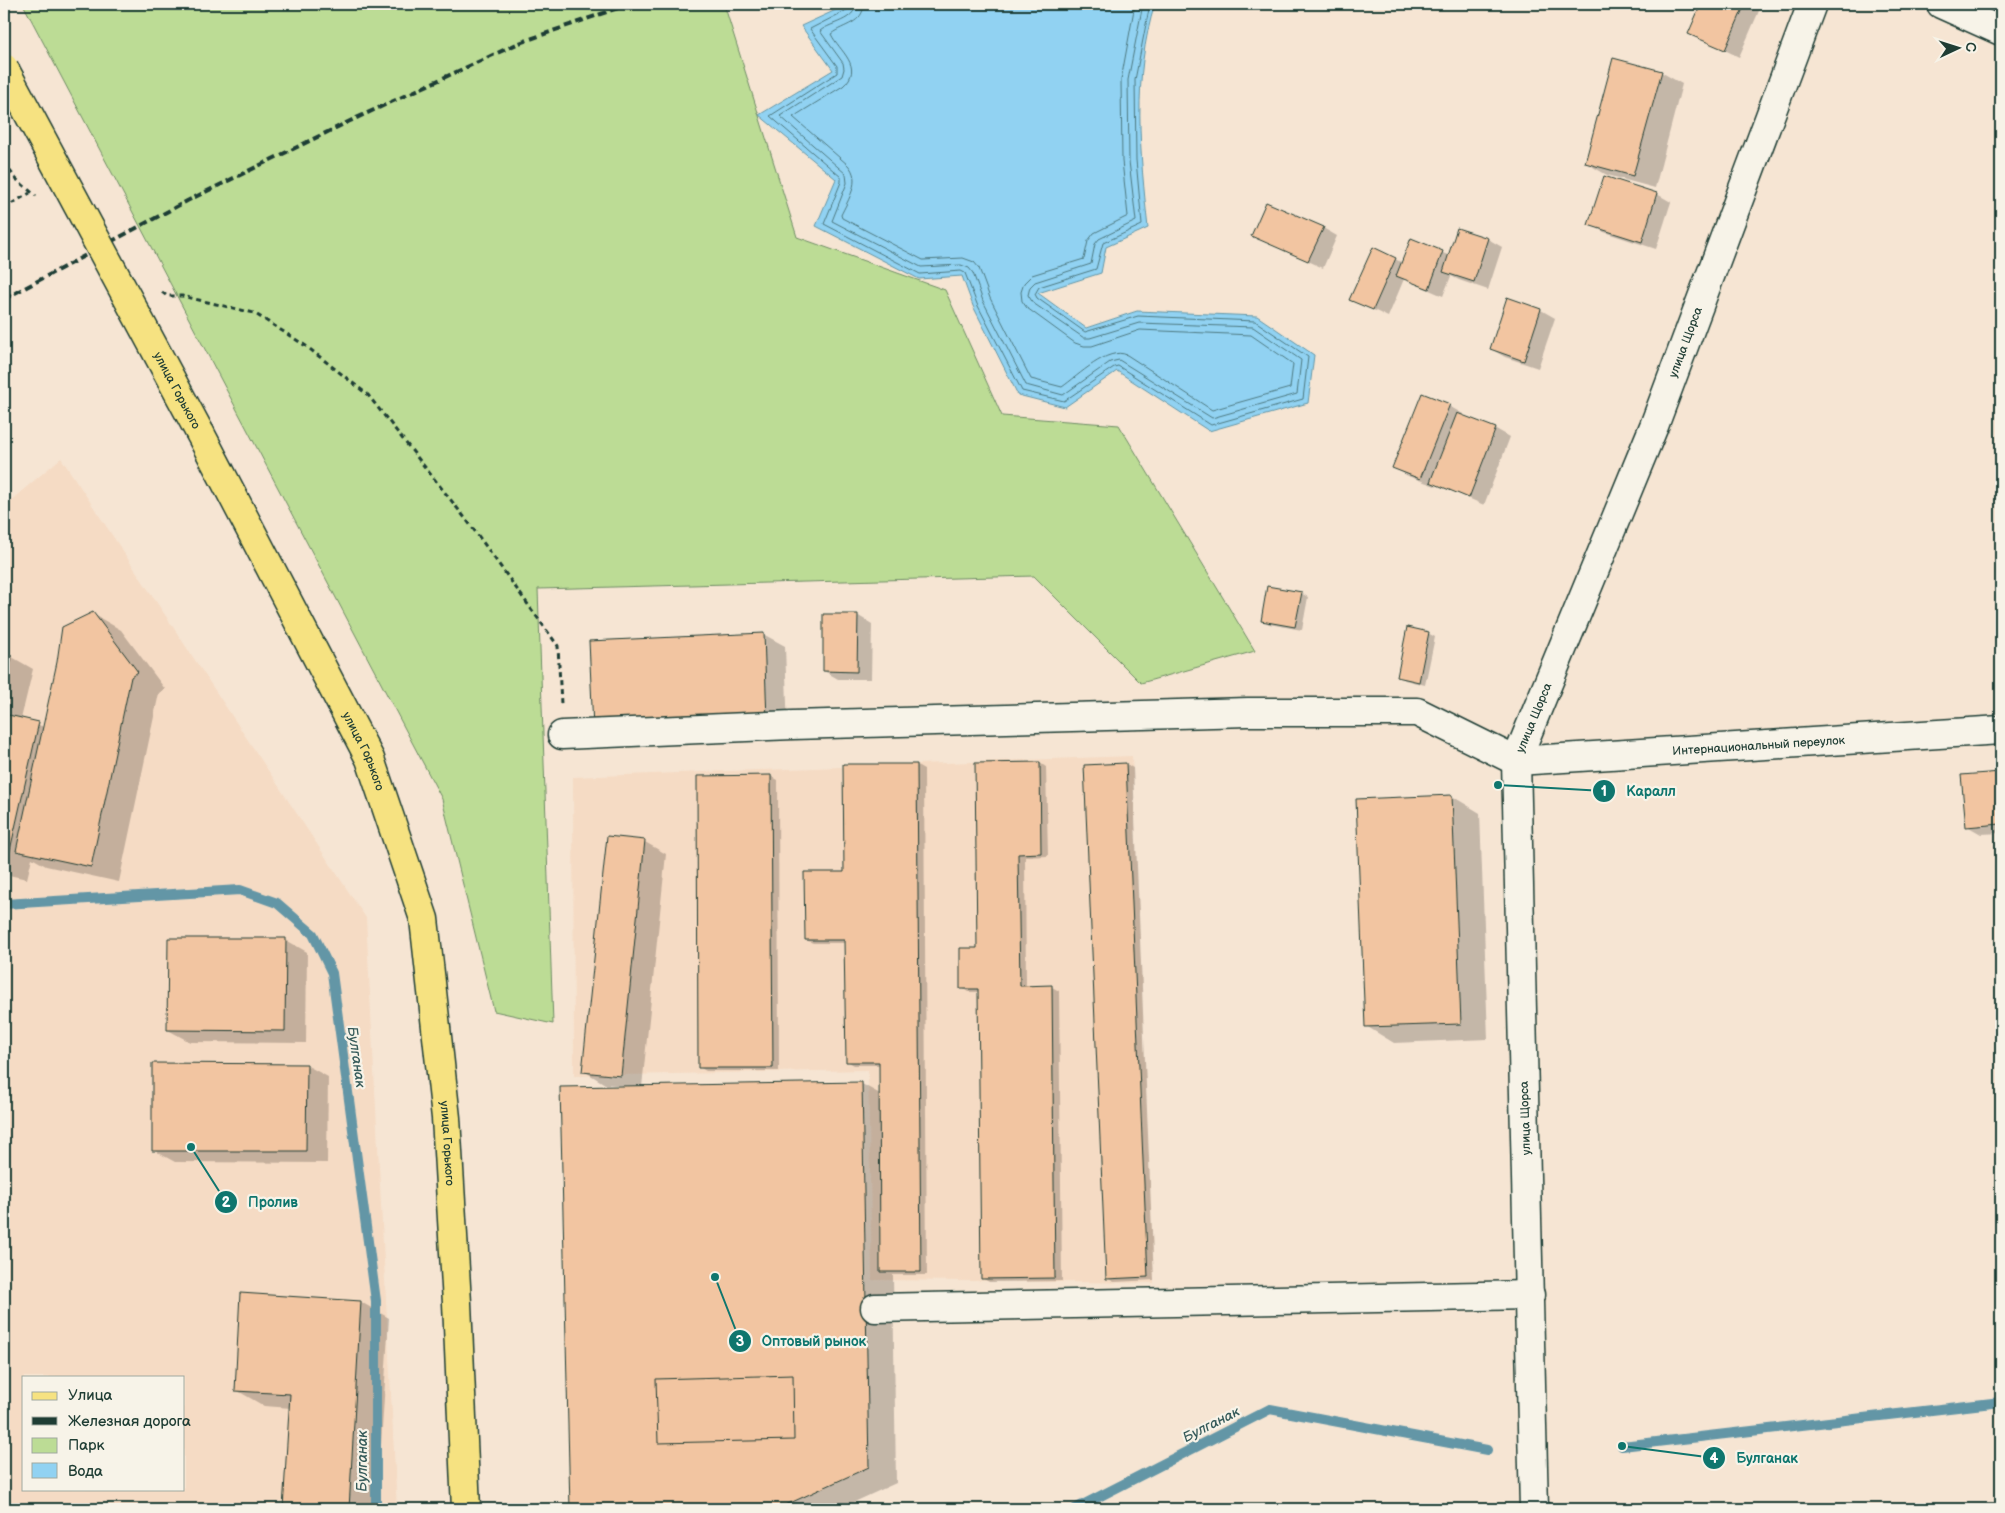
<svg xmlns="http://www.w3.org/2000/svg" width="2005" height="1513" font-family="'Balsamiq Sans',sans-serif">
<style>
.built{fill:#f5dbc4;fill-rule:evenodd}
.green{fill:#bcdc95;stroke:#6e8c64}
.water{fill:#91d2f2;stroke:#6396a6}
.shadow{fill:#0003}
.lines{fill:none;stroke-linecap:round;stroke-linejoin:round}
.shore{stroke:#4d7980;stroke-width:1}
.stream{stroke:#6396a6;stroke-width:10}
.building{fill:#f2c5a1;stroke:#1f3d34}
.minor-casing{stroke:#1f3d34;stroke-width:31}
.major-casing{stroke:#1f3d34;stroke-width:31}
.path{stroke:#1f3d34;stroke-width:3;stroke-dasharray:5 4;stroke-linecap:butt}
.minor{stroke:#f7f3e8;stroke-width:28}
.major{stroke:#f6e281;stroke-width:28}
.rail{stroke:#1f3d34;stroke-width:4;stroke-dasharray:8 4;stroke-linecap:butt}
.major-bridge-casing{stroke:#1f3d34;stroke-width:31;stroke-linecap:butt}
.major-bridge{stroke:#f6e281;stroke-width:28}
.labels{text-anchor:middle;stroke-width:4.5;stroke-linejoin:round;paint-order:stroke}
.street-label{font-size:12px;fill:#1f3d34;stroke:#f7f3e8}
.water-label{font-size:14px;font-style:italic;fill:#365b5a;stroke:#f7f3e8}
.leader{fill:none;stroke:#0f766e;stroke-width:2}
.callout-dot{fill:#0f766e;stroke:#f7f3e8;stroke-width:2}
.mark-label{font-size:15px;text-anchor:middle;font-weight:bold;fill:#fff}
.callout-label{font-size:14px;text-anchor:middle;font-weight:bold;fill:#0f766e;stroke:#f7f3e8;stroke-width:4.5;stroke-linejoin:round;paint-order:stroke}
</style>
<rect width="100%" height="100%" fill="#f6e5d3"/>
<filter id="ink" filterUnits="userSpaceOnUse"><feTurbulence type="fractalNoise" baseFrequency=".02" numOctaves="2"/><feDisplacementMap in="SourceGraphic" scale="10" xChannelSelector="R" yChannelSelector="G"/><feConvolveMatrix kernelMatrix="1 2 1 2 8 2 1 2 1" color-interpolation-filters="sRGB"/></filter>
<g filter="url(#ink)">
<!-- built -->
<g class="built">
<path d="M 61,458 L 366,918 L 397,1509 L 4,1509 L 4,506 ZM 24,1377 L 184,1377 L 184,1489 L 24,1489 Z"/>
<polygon points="1132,756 1154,1283 872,1280 868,1070 574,1076 573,777"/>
</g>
<!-- green -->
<polygon class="green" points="23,4 724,4 797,237 945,290 1002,416 1119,425 1255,651 1141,683 1034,576 538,589 553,1024 494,1011 442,799"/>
<!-- water -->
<path class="water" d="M 849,4 L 1155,4 C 1132,77 1140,154 1148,228 L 1106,247 L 1101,273 L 1038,293 L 1086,328 L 1137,311 L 1257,316 L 1314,355 L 1308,403 L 1209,431 L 1117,371 L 1065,407 L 1018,395 L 973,306 L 962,276 L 919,279 L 816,226 L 836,179 L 759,115 L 833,70 L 801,26 Z"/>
<!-- shadow -->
<g class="shadow">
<polygon points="1398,4 1429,4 1429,9"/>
<polygon points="1703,4 1762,4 1739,57 1690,33"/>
<polygon points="1661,72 1682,84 1655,188 1607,175 1586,163"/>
<polygon points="1605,177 1657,194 1671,202 1656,249 1604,232 1590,224"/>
<polygon points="1323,228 1337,236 1323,268 1253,235"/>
<polygon points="1488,239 1502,247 1488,290 1459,280 1451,276 1443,296 1404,279 1388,317 1351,299 1373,248 1403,263 1412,240 1450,256"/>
<polygon points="1541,310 1555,318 1538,368 1505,357 1491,349"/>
<polygon points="1449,406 1463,414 1462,416 1496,429 1510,437 1484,505 1436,484 1435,486 1408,476 1394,468"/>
<polygon points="1301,593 1308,597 1302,630 1269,624 1263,620"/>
<polygon points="93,614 121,630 165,689 159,693 119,882 46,866 32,858 27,879 4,874 4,655 12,657 33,669 21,719 44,727"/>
<polygon points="857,615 872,624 871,679 838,679 824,671"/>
<polygon points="1428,633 1435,637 1425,685 1405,680 1399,676"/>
<polygon points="763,634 785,646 788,732 616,740"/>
<polygon points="1040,763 1046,767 1048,856 1025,857 1026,987 1052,987 1059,991 1062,1281 989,1282 982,1278 979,992 968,992 962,988 978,949"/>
<polygon points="1126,764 1133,768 1154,1280 1114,1282 1107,1278"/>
<polygon points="917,765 924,769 927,1275 893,1275 896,1483 839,1509 572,1509 561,1089 624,1088 625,1086 605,1084 584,1071 645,842 666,854 642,1087 862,1084 880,1094 880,1065 854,1065 847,1061 846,943 813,943 806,940 845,873"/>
<polygon points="2001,774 2001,833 1981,834 1967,826 1963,776"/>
<polygon points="771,776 778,780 779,1071 706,1071 699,1067"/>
<polygon points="1452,796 1480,813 1488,1039 1394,1043 1366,1026"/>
<polygon points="286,940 307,952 306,1043 190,1042 168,1030"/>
<polygon points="306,1065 328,1077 327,1163 175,1162 153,1150"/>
<polygon points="242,1294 361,1302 389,1318 377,1509 284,1509 291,1408 264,1406 236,1390"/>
</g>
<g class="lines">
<!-- shore -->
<g class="shore">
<polyline points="850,4 847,10 810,29 837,66 837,73 770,116 841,177 841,182 824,224 920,274 961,271 965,273 977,304 1022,391 1064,401 1114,367 1118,366 1211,425 1303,399 1308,357 1255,321 1138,316 1085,332 1037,298 1035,294 1039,287 1096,269 1103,243 1142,225 1136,160 1135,80 1150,4"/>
<path d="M 856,4 C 855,21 831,22 820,31 L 843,63 L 844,69 L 842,76 L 780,116 L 846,174 L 847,183 L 832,221 L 921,267 L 961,265 L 969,268 L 973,273 L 983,301 L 1026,385 L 1063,395 L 1110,362 L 1119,360 L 1212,418 L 1297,394 L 1301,360 L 1253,327 L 1139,323 L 1090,338 L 1084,338 L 1033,303 L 1028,295 L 1030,287 L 1035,282 L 1091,264 L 1095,244 L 1099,239 L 1136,221 L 1129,161 L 1128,80 L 1143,4"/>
<path d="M 864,4 C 863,24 844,24 831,34 C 839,51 865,67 843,86 L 793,117 L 848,165 C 862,180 848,200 841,215 L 842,218 L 923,260 L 963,258 L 974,262 L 979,268 L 990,298 L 1031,379 L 1062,387 C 1078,376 1108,346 1127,355 L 1212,410 L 1290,388 L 1293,364 L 1251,335 L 1140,330 L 1092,346 L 1084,346 L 1075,343 L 1027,308 L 1022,301 L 1021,292 L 1024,283 L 1032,275 L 1084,259 L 1088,241 L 1094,233 L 1128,216 L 1122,161 L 1121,80 L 1135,4"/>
</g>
<!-- stream -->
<g class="stream">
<polyline points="4,904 240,890 277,903 313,934 332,973 376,1301 376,1509"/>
<polyline points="1622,1446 2001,1402"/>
<polyline points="1075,1509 1270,1409 1487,1450"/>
</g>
</g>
<!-- building -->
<g class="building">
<polygon points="1701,4 1745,4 1725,50 1688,34"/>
<polygon points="1613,58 1662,71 1633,176 1585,163"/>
<polygon points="1604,176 1657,193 1642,242 1588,225"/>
<polygon points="1266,202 1324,227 1308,261 1251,236"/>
<polygon points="1457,228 1488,238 1474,282 1443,272"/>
<polygon points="1411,238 1443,251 1429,289 1396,276"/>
<polygon points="1373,247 1396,258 1373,310 1349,300"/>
<polygon points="1507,297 1541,309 1524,361 1490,349"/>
<polygon points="1422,393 1450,404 1420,479 1392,468"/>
<polygon points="1457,413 1496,428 1469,498 1430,482"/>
<polygon points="1267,586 1302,592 1295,627 1261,621"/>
<polygon points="93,612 138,672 131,677 91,867 16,851 57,662 62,627"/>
<polygon points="823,614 858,614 857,672 823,671"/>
<polygon points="1407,627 1429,632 1419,682 1397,677"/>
<polygon points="764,633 767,721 593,728 589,641"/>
<polygon points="4,654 12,656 4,691"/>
<polygon points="4,714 39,722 6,868 4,868"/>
<polygon points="1040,762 1041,853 1018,854 1020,986 1052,985 1055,1278 981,1279 978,989 960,989 960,948 977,948 975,763"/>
<polygon points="1126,763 1148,1277 1106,1279 1084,765"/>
<polygon points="843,764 917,764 921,1272 880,1272 879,1062 846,1062 844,940 805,940 804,872 844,872"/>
<polygon points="2001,772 2001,824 1966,827 1961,775"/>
<polygon points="771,775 773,1068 698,1068 697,776"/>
<polygon points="1452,795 1461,1024 1365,1027 1356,799"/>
<polygon points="607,836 645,840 621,1076 582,1072"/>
<polygon points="168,938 286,938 285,1031 167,1030"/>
<polygon points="152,1063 307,1064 306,1151 152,1151"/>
<polygon points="862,1082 869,1467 777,1509 570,1509 560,1087"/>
<polygon points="240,1293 361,1301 349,1509 283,1509 290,1394 235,1391"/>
<polygon points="793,1375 794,1440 658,1443 656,1379"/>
</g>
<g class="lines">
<defs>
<g id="minor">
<polyline points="1941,4 2001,31"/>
<path id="s1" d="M 562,735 L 793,725 L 1248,712 L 1417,712 L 1516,761 L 2001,730"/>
<polyline points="875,1308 1530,1295"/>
<path id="s2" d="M 1534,1509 L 1516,761 L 1654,426 L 1812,4"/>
</g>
<g id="major">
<path id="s3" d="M 200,433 L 370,759 L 424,919 L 446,1118 L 457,1303 L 466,1509"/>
</g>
</defs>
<!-- minor casing -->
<use href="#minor" class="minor-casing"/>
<!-- major casing -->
<use href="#major" class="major-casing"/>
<!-- path -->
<g class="path">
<polyline points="4,163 16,179 36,196"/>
<polyline points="4,208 30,193"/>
<polyline points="162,292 167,296 182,296 254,313 306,346 368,395 469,523 558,646 561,704"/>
</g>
<!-- minor -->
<use href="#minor" class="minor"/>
<!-- major -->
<use href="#major" class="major"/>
<!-- rail -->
<polyline class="rail" points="4,299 187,201 350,121 519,43 629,4"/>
<defs>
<g id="major-bridge">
<path id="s4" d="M 4,68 L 200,433"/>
</g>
</defs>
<!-- major-bridge casing -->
<use href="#major-bridge" class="major-bridge-casing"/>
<!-- major-bridge -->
<use href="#major-bridge" class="major-bridge"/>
</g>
</g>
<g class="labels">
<!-- street labels -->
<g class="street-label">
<text dy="4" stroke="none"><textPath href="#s2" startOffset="1200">улица Щорса</textPath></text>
<text dy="4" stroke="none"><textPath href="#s4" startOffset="366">улица Горького</textPath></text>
<text dy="4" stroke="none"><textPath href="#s2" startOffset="795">улица Щорса</textPath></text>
<text dy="4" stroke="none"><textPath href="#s1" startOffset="1209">Интернациональный переулок</textPath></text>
<text dy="4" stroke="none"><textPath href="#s3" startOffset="358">улица Горького</textPath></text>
<text transform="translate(1525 1118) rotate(-92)" y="4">улица Щорса</text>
<text dy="4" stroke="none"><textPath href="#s3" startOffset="762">улица Горького</textPath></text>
</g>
<!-- water labels -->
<g class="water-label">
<text transform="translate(357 1057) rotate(82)" y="5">Булганак</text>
<text transform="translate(1211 1424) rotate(-27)" y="5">Булганак</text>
<text transform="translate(362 1461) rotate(-90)" y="5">Булганак</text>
</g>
</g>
<!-- callouts -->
<path class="leader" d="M1498 785L1604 791M191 1147L226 1202M715 1277L740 1341M1622 1446L1714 1458"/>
<g class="callout-dot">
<circle cx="1498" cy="785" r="5"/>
<circle cx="191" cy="1147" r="5"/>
<circle cx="715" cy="1277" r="5"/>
<circle cx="1622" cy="1446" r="5"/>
<circle cx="1604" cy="791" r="12"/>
<circle cx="226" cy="1202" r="12"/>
<circle cx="740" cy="1341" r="12"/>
<circle cx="1714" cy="1458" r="12"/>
</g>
<g class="mark-label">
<text x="1604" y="796">1</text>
<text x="226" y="1207">2</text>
<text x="740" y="1346">3</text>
<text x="1714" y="1463">4</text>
</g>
<g class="callout-label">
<text x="1651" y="796">Каралл</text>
<text x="273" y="1207">Пролив</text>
<text x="814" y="1346">Оптовый рынок</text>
<text x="1767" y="1463">Булганак</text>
</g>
<!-- margin -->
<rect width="2005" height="1513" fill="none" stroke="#f7f3e8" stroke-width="20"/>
<rect x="10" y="10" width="1985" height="1493" fill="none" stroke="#1f3d34" stroke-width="2" filter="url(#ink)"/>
<!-- legend -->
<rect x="22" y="1376" width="162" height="115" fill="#f7f3e8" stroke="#a1aaa0"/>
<rect x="32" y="1392" width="25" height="8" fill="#f6e281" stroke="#a1aaa0"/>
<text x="68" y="1400" font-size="15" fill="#1f3d34">Улица</text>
<rect x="32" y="1417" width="25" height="8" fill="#1f3d34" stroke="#a1aaa0"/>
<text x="68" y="1426" font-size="15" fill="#1f3d34">Железная дорога</text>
<rect x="32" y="1438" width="25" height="15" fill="#bcdc95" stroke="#a1aaa0"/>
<text x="68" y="1450" font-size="15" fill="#1f3d34">Парк</text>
<rect x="32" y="1463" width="25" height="15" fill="#91d2f2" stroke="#a1aaa0"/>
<text x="68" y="1476" font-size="15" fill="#1f3d34">Вода</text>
<!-- north arrow -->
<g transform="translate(1958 48) rotate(86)" stroke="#f7f3e8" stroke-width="4" paint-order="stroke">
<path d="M0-4L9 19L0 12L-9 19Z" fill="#1f3d34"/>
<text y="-8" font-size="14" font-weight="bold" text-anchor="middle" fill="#1f3d34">С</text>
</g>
</svg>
